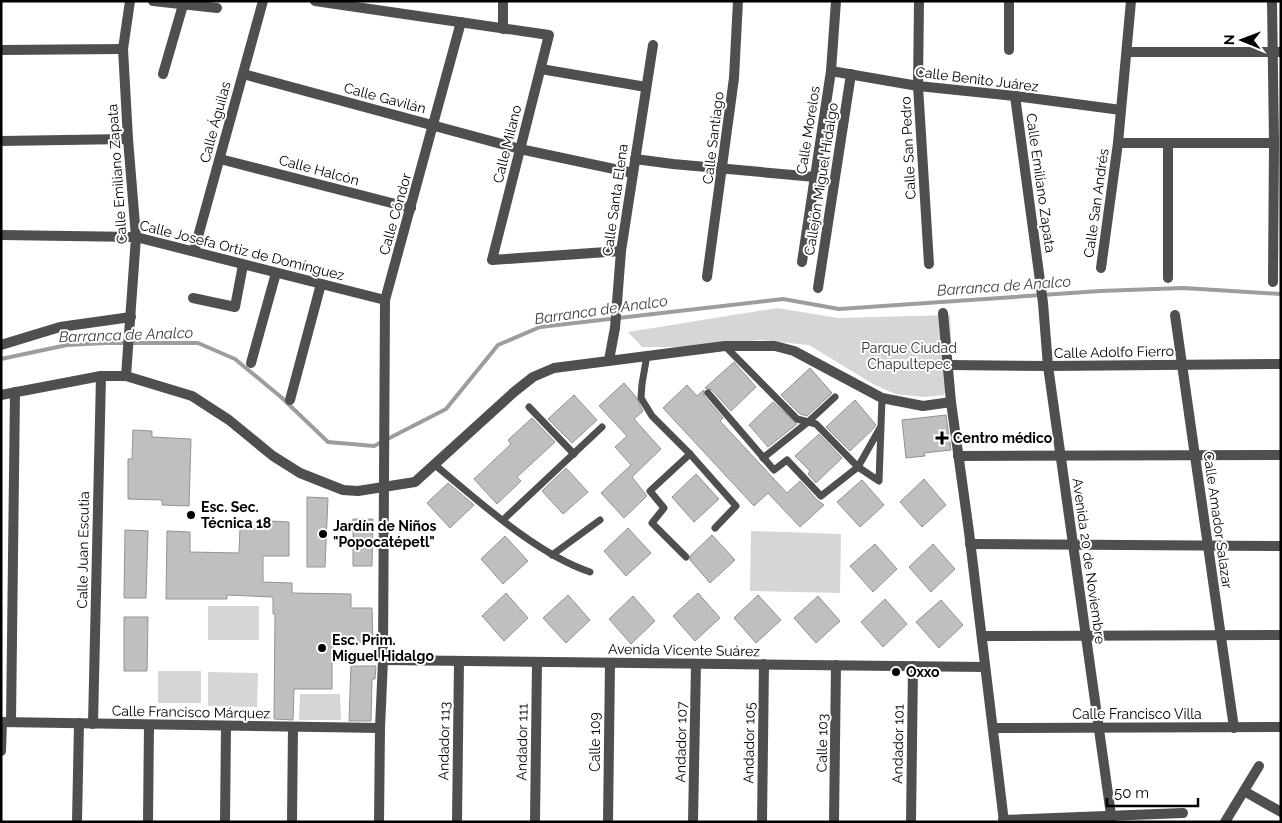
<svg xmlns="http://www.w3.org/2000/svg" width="1282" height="823" font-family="Raleway,sans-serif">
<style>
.green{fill:#d6d6d6}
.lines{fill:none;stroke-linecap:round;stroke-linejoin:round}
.stream{stroke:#9d9d9d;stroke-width:4}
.building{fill:#bfbfbf;stroke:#939393}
.service{stroke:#4f4f4f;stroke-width:7}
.pedestrian{stroke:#4f4f4f;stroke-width:10}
.minor{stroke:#4f4f4f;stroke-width:10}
.poi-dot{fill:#000;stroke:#fff;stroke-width:2}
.labels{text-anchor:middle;stroke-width:4;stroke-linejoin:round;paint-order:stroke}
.street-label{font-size:14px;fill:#000;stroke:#fff}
.park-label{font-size:14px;fill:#2d2d2d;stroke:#fff}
.poi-label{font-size:14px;font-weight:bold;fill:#000;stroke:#fff;text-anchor:start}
.water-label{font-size:15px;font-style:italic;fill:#3e3e3e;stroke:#fff}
</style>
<rect width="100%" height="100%" fill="#fff"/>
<!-- green -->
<g class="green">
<path d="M 777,308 L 838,318 L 950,315 C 951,342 954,369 944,395 L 925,397 L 895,394 L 873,384 L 809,345 L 759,340 L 693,347 L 642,347 L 628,332 Z"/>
<polygon points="751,531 841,534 840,593 750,591"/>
<rect x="208" y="606" width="51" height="34"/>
<rect x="158" y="671" width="43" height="32"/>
<polygon points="208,672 258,673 257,707 208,706"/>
<polygon points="300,694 340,694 341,720 299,720"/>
</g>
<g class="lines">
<!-- stream -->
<polyline class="stream" points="1,359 67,345 105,343 198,343 235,359 281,397 328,442 374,446 446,409 498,345 540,327 783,299 839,309 1100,291 1183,288 1281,294"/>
</g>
<!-- building -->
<g class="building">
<polygon points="734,362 756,387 731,411 712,390 705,388"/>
<polygon points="810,368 832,393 807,416 800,414 781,395"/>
<polygon points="624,383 636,397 643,411 634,419 661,449 632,477 647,496 624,518 601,493 631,465 615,447 627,436 599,406"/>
<polygon points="687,385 697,396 704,390 704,396 723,418 720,421 787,493 800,481 817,500 824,505 800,527 768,493 754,506 663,408"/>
<polygon points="574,395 597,420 572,443 548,419"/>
<polygon points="855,400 876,425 873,429 850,451 826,427"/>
<polygon points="773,402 797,424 768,447 749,425"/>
<polygon points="946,415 951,450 924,453 925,456 906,458 902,420"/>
<polygon points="532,418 555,442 517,477 521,481 497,504 474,479 511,444 508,440"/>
<polygon points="133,430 152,431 152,437 191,439 189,506 162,505 162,500 128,499 128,459 132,459"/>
<polygon points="819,434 842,458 816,483 808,474 810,471 795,456"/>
<polygon points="566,468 588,492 563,514 542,491"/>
<polygon points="696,474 719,499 694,522 672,497"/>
<polygon points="924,479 946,505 922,527 900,502"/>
<polygon points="862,480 884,505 860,527 837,502"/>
<polygon points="448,483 474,505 450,528 427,503"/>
<polygon points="307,497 328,498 325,567 307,567"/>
<polygon points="353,519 373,519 372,566 353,566"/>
<polygon points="270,521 289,522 289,556 263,556 263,582 292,583 292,593 351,594 351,608 372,608 373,643 332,641 332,689 294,689 293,720 274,719 275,614 273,614 273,597 227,595 227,599 166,599 167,531 190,532 190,552 239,553 240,528 270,529"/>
<polygon points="628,528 651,553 626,576 604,551"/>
<polygon points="125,530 148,531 146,598 124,598"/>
<polygon points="712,535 735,560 710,583 690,560 691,555"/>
<polygon points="505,536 528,561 503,584 481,559"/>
<polygon points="875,544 897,569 873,592 850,566"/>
<polygon points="933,544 955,569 931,592 909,567"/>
<polygon points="506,593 528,618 504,641 482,616"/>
<polygon points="698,593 720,618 695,641 673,616"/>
<polygon points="568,595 590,620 566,643 543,618"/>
<polygon points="758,595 781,620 756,643 734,618"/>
<polygon points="633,596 655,621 631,644 609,619"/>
<polygon points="818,596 840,621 816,643 794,618"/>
<polygon points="885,599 907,624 883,647 861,622"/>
<polygon points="941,600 963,625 939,648 916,622"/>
<polygon points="124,617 148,617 147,671 124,671"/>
<polygon points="351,666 376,666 375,679 372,679 371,721 349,721"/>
</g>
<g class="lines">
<!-- service -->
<g class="service">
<polyline points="725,346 797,419 816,424 858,467 879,481 882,398"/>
<polyline points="647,355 642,384 641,398 652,416 690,454 736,506 715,528"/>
<polyline points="708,393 774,470 787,460 821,496 858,467 880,428"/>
<polyline points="529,407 574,454"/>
<polyline points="763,458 808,422 835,397"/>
<path d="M 435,465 C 480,502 536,554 590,572"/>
<polyline points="503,520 602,427"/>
<polyline points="552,555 600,520"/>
<polyline points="686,557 652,523 664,508 650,491 690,454"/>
</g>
<!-- pedestrian -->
<polyline class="pedestrian" points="1195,456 1208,546"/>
<!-- minor -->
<g class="minor">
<polyline points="153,1 217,8"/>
<polyline points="315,1 549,35 492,260 621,251"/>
<polyline points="919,1 918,86 929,264"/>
<polyline points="1009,1 1009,50"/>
<polyline points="1272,1 1274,143 1273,282"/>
<polyline points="503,29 503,1"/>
<polyline points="1,50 123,49"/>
<polyline points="1127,52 1281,52"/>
<polyline points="541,69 646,87"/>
<polyline points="831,71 918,86 1015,96 1121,110"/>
<polyline points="163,74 183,5"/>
<polyline points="243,74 520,149 633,173"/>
<polyline points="1015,96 1043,303 1048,366 1112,822"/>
<polyline points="1,141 128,139"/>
<polyline points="1118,143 1274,143"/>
<polyline points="1168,143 1168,278"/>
<polyline points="220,159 411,208"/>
<polyline points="635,159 673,164 815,177"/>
<polyline points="1,235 136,237 385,300"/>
<polyline points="194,251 263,1"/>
<polyline points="802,262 831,71 836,1"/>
<polyline points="1101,268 1118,143 1131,1"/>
<polyline points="707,277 734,78 738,1"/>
<polyline points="818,288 851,74"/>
<polyline points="193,298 235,307 243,265"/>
<polyline points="943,313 951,402 969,532 1004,822"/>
<polyline points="1175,315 1195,456"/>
<polyline points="1,345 60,327 131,317"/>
<polyline points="609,360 615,328 621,251 653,45"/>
<polyline points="251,363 276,273"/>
<polyline points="948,365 1048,366 1281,364"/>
<polyline points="126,376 136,237 128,139 123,49 130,1"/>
<polyline points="1,395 101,376 126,376 192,396 229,420 273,456 300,473 343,490 358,491 415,482 514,392 533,377 554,368 725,346 775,346 794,351 882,398 923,406 951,402"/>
<polyline points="290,400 321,284"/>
<polyline points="958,456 1281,455"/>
<polyline points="970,544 1281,546"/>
<polyline points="1208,546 1234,728"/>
<polyline points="982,636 1281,635"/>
<polyline points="383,660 985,667"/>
<polyline points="1,722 380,728"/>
<polyline points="11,722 15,392"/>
<polyline points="93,724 101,376"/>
<polyline points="993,728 1281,727"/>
<polyline points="1,751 2,722"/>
<polyline points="1244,791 1281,812"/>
<polyline points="1003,820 1183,813"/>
<polyline points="77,822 79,723"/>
<polyline points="148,822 149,725"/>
<polyline points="225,822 226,726"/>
<polyline points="292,822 293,727"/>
<polyline points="379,822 380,728 383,660 385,300 461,22"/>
<polyline points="457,822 459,661"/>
<polyline points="535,822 537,662"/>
<polyline points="608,822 610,663"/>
<polyline points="693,822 696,664"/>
<polyline points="762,822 764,664"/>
<polyline points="834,822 836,665"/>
<polyline points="911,822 913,666"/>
<polyline points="1225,822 1259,766"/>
</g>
</g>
<!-- markers -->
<g class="poi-dot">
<path d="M939.5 430.5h5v5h5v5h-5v5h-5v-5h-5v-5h5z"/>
<circle cx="191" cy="515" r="5"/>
<circle cx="323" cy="534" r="5"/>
<circle cx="322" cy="648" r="5"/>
<circle cx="896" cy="672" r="5"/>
</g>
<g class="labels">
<!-- street labels -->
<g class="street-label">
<text transform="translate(977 79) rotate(7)" y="5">Calle Benito Juárez</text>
<text transform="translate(385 98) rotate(15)" y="5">Calle Gavilán</text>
<text transform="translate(215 122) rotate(-75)" y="5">Calle Águilas</text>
<text transform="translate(808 130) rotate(-81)" y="5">Calle Morelos</text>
<text transform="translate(713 138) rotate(-83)" y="5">Calle Santiago</text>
<text transform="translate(507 144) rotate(-76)" y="5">Calle Milano</text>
<text transform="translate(908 148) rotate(-93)" y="5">Calle San Pedro</text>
<text transform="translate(319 170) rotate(15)" y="5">Calle Halcón</text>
<text transform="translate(117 174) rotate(-94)" y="5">Calle Emiliano Zapata</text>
<text transform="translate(821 179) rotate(-81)" y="5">Callejón Miguel Hidalgo</text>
<text transform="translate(1041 183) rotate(82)" y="5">Calle Emiliano Zapata</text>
<text transform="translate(615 200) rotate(-82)" y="5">Calle Santa Elena</text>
<text transform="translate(1096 203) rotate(-82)" y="5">Calle San Andrés</text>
<text transform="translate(395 214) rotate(-74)" y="5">Calle Cóndor</text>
<text transform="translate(242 250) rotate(14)" y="5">Calle Josefa Ortiz de Domínguez</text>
<text transform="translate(1114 352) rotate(-1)" y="5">Calle Adolfo Fierro</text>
<text transform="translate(1218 520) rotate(82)" y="5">Calle Amador Salazar</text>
<text transform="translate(83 550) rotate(-89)" y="5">Calle Juan Escutia</text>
<text transform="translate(1089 561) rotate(82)" y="5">Avenida 20 de Noviembre</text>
<text transform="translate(684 650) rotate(1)" y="5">Avenida Vicente Suárez</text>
<text transform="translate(191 712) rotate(1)" y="5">Calle Francisco Márquez</text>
<text x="1137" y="719">Calle Francisco Villa</text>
<text transform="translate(444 741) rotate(-89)" y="5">Andador 113</text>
<text transform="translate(522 742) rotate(-89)" y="5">Andador 111</text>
<text transform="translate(595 742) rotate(-90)" y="5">Calle 109</text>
<text transform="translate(681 742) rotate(-89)" y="5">Andador 107</text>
<text transform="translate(749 743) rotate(-89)" y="5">Andador 105</text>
<text transform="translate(822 743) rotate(-89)" y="5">Calle 103</text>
<text transform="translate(898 744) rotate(-89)" y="5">Andador 101</text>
</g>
<!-- park labels -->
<g class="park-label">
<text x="909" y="353">Parque Ciudad<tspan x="909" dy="16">Chapultepec</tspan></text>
</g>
<!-- poi labels -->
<g class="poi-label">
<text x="953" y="443">Centro médico</text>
<text x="201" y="512">Esc. Sec.<tspan x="201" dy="16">Técnica 18</tspan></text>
<text x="333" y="531">Jardín de Niños<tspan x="333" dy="16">"Popocatépetl"</tspan></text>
<text x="332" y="645">Esc. Prim.<tspan x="332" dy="16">Miguel Hidalgo</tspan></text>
<text x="906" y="677">Oxxo</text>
</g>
<!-- water labels -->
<g class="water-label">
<text transform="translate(1004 286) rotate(-4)" y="5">Barranca de Analco</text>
<text transform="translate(601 310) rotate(-8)" y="5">Barranca de Analco</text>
<text transform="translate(126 335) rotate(-2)" y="5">Barranca de Analco</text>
</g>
</g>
<!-- border -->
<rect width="1282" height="823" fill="none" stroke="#000000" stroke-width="5"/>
<!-- north arrow -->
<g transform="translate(1242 40) rotate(271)" stroke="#ffffff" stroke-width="4" paint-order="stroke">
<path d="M0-4L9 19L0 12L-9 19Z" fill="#000000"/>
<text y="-8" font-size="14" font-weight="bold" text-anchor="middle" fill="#000000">N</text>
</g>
<!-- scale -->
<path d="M1107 798v8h91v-8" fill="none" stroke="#000000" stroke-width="2.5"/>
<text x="1114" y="798" font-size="15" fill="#000000" stroke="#ffffff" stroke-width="4" paint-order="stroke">50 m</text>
</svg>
